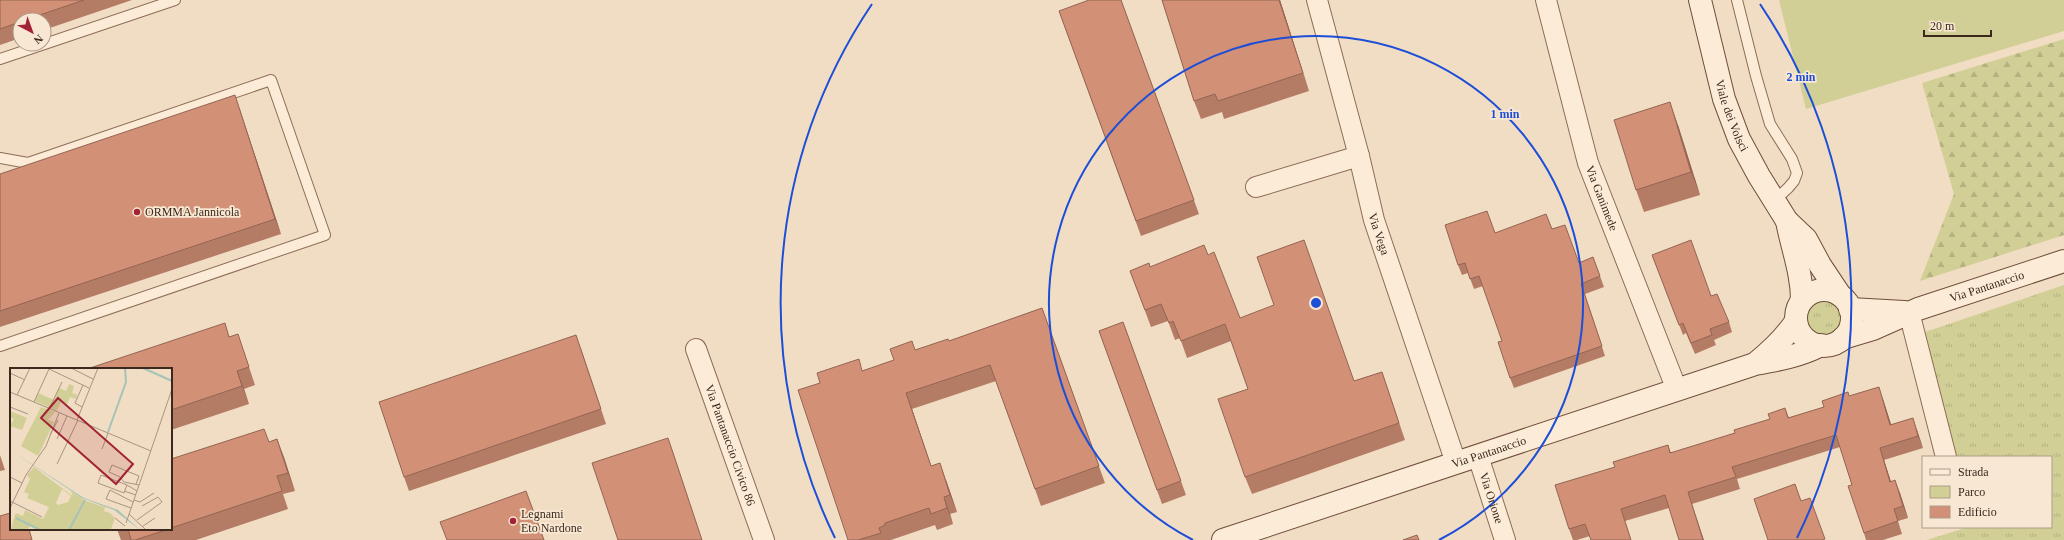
<svg xmlns="http://www.w3.org/2000/svg" width="2064" height="540" font-family="'Times New Roman',serif">
<style>
.grass{fill:url(#grass-tufts)}
.forest{fill:url(#forest-firs)}
.park{fill:#d1cf95}
.lines{fill:none;stroke-linecap:round;stroke-linejoin:round}
.lane-casing{stroke:#8d6d58;stroke-width:12}
.street-casing{stroke:#8d6d58;stroke-width:22}
.secondary-casing{stroke:#6f4e3b;stroke-width:24}
.lane{stroke:#fbebd7;stroke-width:10}
.street{stroke:#fbebd7;stroke-width:20}
.secondary{stroke:#fbebd7;stroke-width:22}
.wall{fill:#b57c65}
.shaded-wall{fill:#936553}
.building{fill:#d29076;stroke:#936553}
.ring{fill:none;stroke:#1d4ed8;stroke-width:2}
.poi-dot{fill:#a12335;stroke:#f8e8d3;stroke-width:1.5}
.labels{text-anchor:middle;stroke-width:3.5;stroke-linejoin:round;paint-order:stroke}
.street-label{font-size:12px;fill:#3c281d;stroke:#f8e8d3}
.poi-label{font-size:12px;fill:#3c281d;stroke:#f8e8d3;text-anchor:start}
.inset-river{fill:none;stroke:#a5c4b7;stroke-width:2}
.inset-road{fill:none;stroke:#a99581;stroke-width:1}
.view{fill:#a12335;fill-opacity:0.15;stroke:#a12335;stroke-width:2}
.inset-edge{fill:none;stroke:#3c281d;stroke-width:2}
.centre{fill:#1d4ed8;stroke:#f8e8d3;stroke-width:2}
.ring-label{font-size:12px;text-anchor:middle;font-weight:bold;fill:#1d4ed8;stroke:#f8e8d3;stroke-width:3.5;stroke-linejoin:round;paint-order:stroke}
</style>
<defs>
<pattern id="grass-tufts" width="24" height="20" patternUnits="userSpaceOnUse"><rect width="24" height="20" fill="#d1cf95"/><path d="M3 7l-1-3M5 7V3M7 7l1-3M15 17l-1-3M17 17v-4M19 17l1-3" fill="none" stroke="#b4b280"/></pattern>
<pattern id="forest-firs" width="22" height="20" patternUnits="userSpaceOnUse"><rect width="22" height="20" fill="#d1cf95"/><path d="M5 1l3.5 6h-7zM16 11l3.5 6h-7z" fill="#b4b280"/></pattern>
</defs>
<rect width="100%" height="100%" fill="#f1ddc3"/>
<!-- grass -->
<g class="grass">
<polygon points="2064,285 2064,540 1927,540 1968,527 2051,527 2051,457 1953,457 1919,334"/>
<circle cx="1824" cy="318" r="17"/>
</g>
<!-- forest -->
<polygon class="forest" points="2064,39 2064,235 1920,281 1954,194 1922,83"/>
<!-- park -->
<polygon class="park" points="1779,0 2064,0 2064,31 1806,109"/>
<g class="lines">
<defs>
<g id="lane">
<polyline points="1737,0 1756,76 1770,124 1792,159 1797,173 1794,181 1788,188 1775,200"/>
<polyline points="0,59 175,0"/>
<polyline points="0,158 28,163 271,80 325,235 0,346"/>
</g>
<g id="street">
<path id="s1" d="M 1317,0 L 1359,156 L 1374,220 L 1456,463"/>
<path id="s2" d="M 1546,0 L 1588,163 L 1677,390"/>
<polyline points="1256,187 1359,156"/>
<polyline points="1909,312 1946,457"/>
<path id="s3" d="M 696,349 L 764,540"/>
<path id="s4" d="M 1478,456 L 1505,540"/>
</g>
<g id="secondary">
<path id="s5" d="M 1700,0 L 1724,99 L 1739,139 L 1759,176 L 1787,221 L 1806,239 L 1820,265 L 1840,295"/>
<path d="M 1787,221 C 1792,248 1802,273 1802,300"/>
<circle cx="1824" cy="318" r="28"/>
<polyline points="1850,309 1904,312"/>
<path id="s6" d="M 1843,338 L 1873,329 L 1918,309 L 2064,261"/>
<path d="M 1756,363 C 1772,350 1785,338 1796,321"/>
<path id="s7" d="M 1223,540 L 1755,364 C 1778,360 1800,356 1821,345"/>
</g>
</defs>
<!-- lane casing -->
<use href="#lane" class="lane-casing"/>
<!-- street casing -->
<use href="#street" class="street-casing"/>
<!-- secondary casing -->
<use href="#secondary" class="secondary-casing"/>
<!-- lane -->
<use href="#lane" class="lane"/>
<!-- street -->
<use href="#street" class="street"/>
<!-- secondary -->
<use href="#secondary" class="secondary"/>
</g>
<!-- wall -->
<g class="wall">
<polygon points="0,0 132,0 44,30 44,20 20,20 20,38 0,45"/>
<polygon points="1121,0 1199,214 1141,236 1059,11"/>
<polygon points="1162,0 1280,0 1309,91 1224,119 1222,112 1201,119 1194,101"/>
<polygon points="240,110 281,234 0,327 0,174"/>
<polygon points="1678,125 1700,195 1644,212 1636,190"/>
<polygon points="1552,229 1579,263 1593,257 1604,287 1585,294 1605,356 1514,388 1510,378 1502,341 1483,286 1474,289 1468,273 1462,275 1458,265 1495,233"/>
<polygon points="1208,255 1240,318 1354,381 1382,372 1405,440 1252,494 1245,477 1248,389 1231,341 1187,358 1180,338 1175,340 1168,321 1151,327 1130,271"/>
<polygon points="1652,255 1712,296 1729,322 1732,332 1714,340 1716,345 1695,354 1686,333 1683,335"/>
<polygon points="1042,308 1105,483 1041,506 996,381 912,409 931,466 946,480 957,512 950,514 953,524 937,530 935,525 891,540 848,540 863,371 894,360 915,350 949,341"/>
<polygon points="1123,322 1186,495 1162,504 1099,331"/>
<polygon points="229,336 244,352 255,385 244,389 249,404 171,430 171,369"/>
<polygon points="581,349 606,424 409,491 404,477"/>
<polygon points="1849,396 1883,399 1891,424 1917,430 1923,448 1884,460 1891,482 1900,493 1908,518 1898,521 1902,534 1883,540 1866,540 1864,533 1852,485 1840,447 1737,479 1740,489 1692,504 1669,508 1625,521 1631,540 1591,540 1590,536 1577,540 1573,540 1569,529 1615,467 1668,445 1671,453 1735,433 1770,419 1785,408 1789,418 1824,407"/>
<polygon points="277,439 295,491 283,494 288,509 196,540 121,540 117,529 171,529 171,459 269,442"/>
<polygon points="0,455 5,470 0,471"/>
</g>
<!-- shaded-wall -->
<g class="shaded-wall">
<polygon points="1279,0 1280,0 1309,91 1303,73"/>
<polygon points="235,95 240,110 281,234 275,219"/>
<polygon points="1670,102 1678,125 1700,195 1691,172"/>
<polygon points="576,335 581,349 606,424 601,409"/>
<polygon points="237,371 244,389 249,404 242,386"/>
<polygon points="1879,387 1883,399 1895,437 1890,425"/>
<polygon points="906,393 912,409 937,483 931,466"/>
<polygon points="1913,418 1923,448 1918,436"/>
<polygon points="668,438 673,452 702,540"/>
<polygon points="277,439 284,457 295,491 288,473"/>
<polygon points="1880,448 1884,460 1895,494 1890,482"/>
<polygon points="940,463 946,480 957,512 950,495"/>
<polygon points="1895,480 1900,493 1908,518 1903,506"/>
<polygon points="1688,492 1704,540 1703,540"/>
<polygon points="944,497 950,514 953,524 947,508"/>
</g>
<!-- building -->
<g class="building">
<polygon points="0,0 84,0 25,20 20,20 20,22 0,29"/>
<polygon points="1089,0 1121,0 1194,200 1136,221 1059,11"/>
<polygon points="1162,0 1279,0 1303,73 1218,101 1215,94 1194,101"/>
<polygon points="235,95 275,219 0,311 0,174"/>
<polygon points="1670,102 1691,172 1636,190 1614,120"/>
<polygon points="1487,211 1495,233 1546,214 1552,229 1565,225 1579,263 1593,257 1600,276 1581,284 1602,346 1510,378 1498,342 1502,341 1479,276 1470,279 1465,263 1458,265 1445,225"/>
<polygon points="1304,240 1354,381 1382,372 1399,423 1245,477 1218,399 1248,389 1225,324 1181,341 1173,321 1169,323 1161,304 1145,310 1130,271 1149,263 1150,267 1204,245 1208,255 1214,252 1240,318 1274,305 1257,257"/>
<polygon points="1691,240 1711,296 1717,294 1729,322 1710,329 1712,335 1691,343 1683,323 1679,325 1652,255"/>
<polygon points="1042,308 1099,466 1035,489 990,365 906,393 931,466 940,463 950,495 944,497 947,508 931,514 929,508 885,523 885,525 879,528 881,533 858,540 848,540 798,390 820,383 817,373 859,359 862,371 894,360 890,349 912,341 915,350 948,339 949,341"/>
<polygon points="1123,322 1181,481 1157,490 1099,331"/>
<polygon points="225,323 229,337 238,334 249,367 237,371 242,386 171,410 171,369 87,369"/>
<polygon points="576,335 601,409 404,477 379,402"/>
<polygon points="1879,387 1890,425 1913,418 1918,436 1880,448 1890,482 1895,480 1903,506 1894,509 1898,521 1864,533 1848,486 1852,485 1836,435 1732,467 1736,477 1688,492 1703,540 1679,540 1665,495 1621,509 1631,540 1591,540 1585,524 1569,529 1555,485 1615,467 1613,462 1668,445 1670,453 1735,433 1734,430 1770,419 1768,414 1785,408 1788,418 1824,407 1822,401 1848,392 1849,396"/>
<polygon points="264,429 269,442 277,439 288,473 277,476 282,491 171,528 171,459"/>
<polygon points="668,438 702,540 618,540 592,463"/>
<polygon points="1795,484 1801,501 1810,498 1825,539 1821,540 1768,540 1754,499"/>
<polygon points="526,491 544,540 447,540 440,522"/>
<polygon points="10,513 11,516 11,529 29,529 32,540 0,540 0,516"/>
<polygon points="128,529 169,529 135,540 131,540"/>
<polygon points="1417,535 1419,540 1403,540"/>
</g>
<!-- distance rings -->
<g class="ring">
<path d="M1193 540A267 267 0 1 1 1439 540"/>
<path d="M835 538A535 535 0 0 1 872 4M1760 4A535 535 0 0 1 1797 538"/>
</g>
<!-- markers -->
<g class="poi-dot">
<circle cx="137" cy="212" r="4"/>
<circle cx="513" cy="521" r="4"/>
</g>
<g class="labels">
<!-- street labels -->
<g class="street-label">
<text dy="4" stroke="none"><textPath href="#s5" startOffset="120">Viale dei Volsci</textPath></text>
<text dy="4" stroke="none"><textPath href="#s2" startOffset="206">Via Ganimede</textPath></text>
<text dy="4" stroke="none"><textPath href="#s1" startOffset="242">Via Vega</textPath></text>
<text dy="4" stroke="none"><textPath href="#s6" startOffset="153">Via Pantanaccio</textPath></text>
<text dy="4" stroke="none"><textPath href="#s3" startOffset="102">Via Pantanaccio Civico 86</textPath></text>
<text dy="4" stroke="none"><textPath href="#s7" startOffset="280">Via Pantanaccio</textPath></text>
<text dy="4" stroke="none"><textPath href="#s4" startOffset="44">Via Orione</textPath></text>
</g>
<!-- poi labels -->
<g class="poi-label">
<text x="145" y="216">ORMMA Jannicola</text>
<text x="521" y="518">Legnami<tspan x="521" dy="14">Eto Nardone</tspan></text>
</g>
</g>
<!-- overview -->
<g transform="translate(10 368)">
<rect width="162" height="162" fill="#f1ddc3"/>
<path d="M 59,16 L 64,18 L 62,25 L 67,27 L 66,31 L 60,29 L 57,36 L 51,34 L 47,43 L 25,33 L 28,25 L 44,32 L 49,20 L 56,23 ZM 24,99 L 69,133 L 64,145 L 71,142 L 68,138 L 71,136 L 100,145 L 105,150 L 101,161 L 104,162 L 26,162 L 21,157 L 17,162 L 4,149 L 6,145 L 13,148 L 15,142 L 33,151 L 39,139 L 17,130 L 19,126 L 14,124 L 20,111 L 17,107 ZM 52,121 L 61,128 L 58,134 L 48,137 L 46,135 Z" fill="#d1cf95" fill-rule="evenodd"/>
<path d="M 31,39 L 45,44 L 38,52 L 27,47 ZM 61,123 L 76,133 L 95,139 L 94,144 L 69,136 L 71,142 L 68,148 L 64,145 L 68,133 L 63,129 ZM 4,149 L 10,154 L 17,162 L 1,162 Z" fill="#d1cf95"/>
<path d="M 0,43 L 17,50 L 12,62 L 0,58 L 4,51 L 0,49 ZM 27,47 L 44,54 L 28,88 L 11,78 Z" fill="#d1cf95"/>
<path d="M 0,82 L 74,130 L 108,142 L 130,162 L 104,142 L 72,130 Z" fill="#a5c4b7"/>
<path class="inset-river" d="M 133,0 L 162,13M 98,64 L 116,14 L 115,0M 6,150 L 30,162M 59,162 L 75,132"/>
<path class="inset-road" d="M 37,0 L 79,20M 61,0 L 83,11M 0,5 L 15,12M 0,24 L 141,83M 7,27 L 20,0M 24,34 L 39,1M 0,39 L 18,46M 72,39 L 65,35 L 73,17M 39,41 L 52,14M 67,52 L 88,0M 40,67 L 48,52M 47,71 L 57,48M 92,81 L 98,65M 47,96 L 68,52M 0,109 L 12,115M 126,116 L 129,108 L 102,97 L 99,104 L 110,109 L 114,114 L 129,117M 117,117 L 114,125 L 88,115 L 91,107 L 117,117 L 127,123M 114,123 L 126,127M 124,132 L 130,134 L 144,125M 0,133 L 32,149M 0,140 L 16,107 L 36,78 L 49,45M 121,140 L 96,131 L 100,122 L 123,134M 119,146 L 136,162M 105,150 L 115,158M 127,152 L 152,134 L 148,129 L 132,138M 116,155 L 162,21M 133,158 L 145,150"/>
<path class="view" d="M 48,30 L 123,96 L 106,116 L 31,50 Z"/>
<rect width="162" height="162" class="inset-edge"/>
</g>
<circle cx="1316" cy="303" r="6" class="centre"/>
<g class="ring-label">
<text x="1801" y="81">2 min</text>
<text x="1505" y="118">1 min</text>
</g>
<!-- legend -->
<rect x="1922" y="456" width="130" height="72" fill="#f8e8d3" stroke="#ad9b8a"/>
<rect x="1930" y="469" width="20" height="6" fill="#fbebd7" stroke="#ad9b8a"/>
<text x="1958" y="476" font-size="12" fill="#3c281d">Strada</text>
<rect x="1930" y="486" width="20" height="12" fill="#d1cf95" stroke="#ad9b8a"/>
<text x="1958" y="496" font-size="12" fill="#3c281d">Parco</text>
<rect x="1930" y="506" width="20" height="12" fill="#d29076" stroke="#ad9b8a"/>
<text x="1958" y="516" font-size="12" fill="#3c281d">Edificio</text>
<!-- north arrow -->
<g transform="translate(32 32) rotate(139)"><circle r="19" fill="#f8e8d3" stroke="#ad9b8a"/>
<path d="M0-3L7 15L0 10L-7 15Z" fill="#a12335"/>
<text y="-6" font-size="11" font-weight="bold" text-anchor="middle" fill="#3c281d">N</text>
</g>
<!-- scale -->
<path d="M1924 30v6h67v-6" fill="none" stroke="#3c281d" stroke-width="2"/>
<text x="1930" y="30" font-size="12" fill="#3c281d" stroke="#f8e8d3" stroke-width="3" paint-order="stroke">20 m</text>
</svg>
